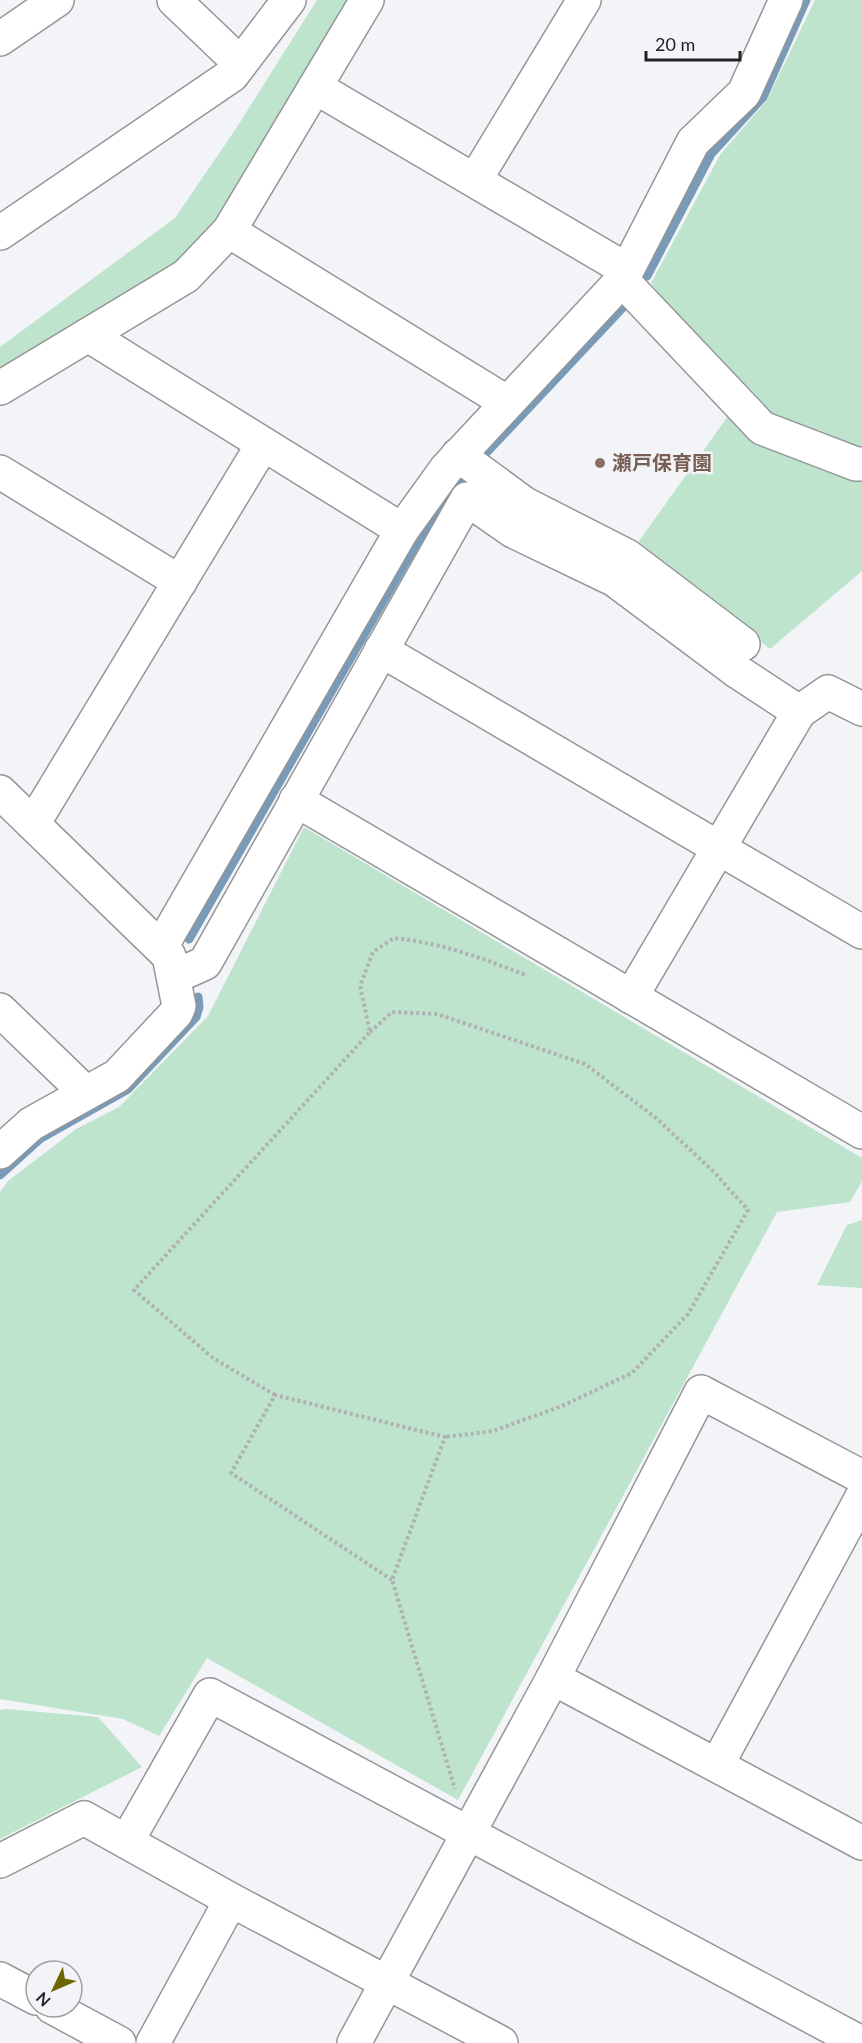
<svg xmlns="http://www.w3.org/2000/svg" width="862" height="2043" font-family="Lato,'Noto Sans JP',sans-serif">
<style>
.green{fill:#bee4ce}
.lines{fill:none;stroke-linecap:round;stroke-linejoin:round}
.stream{stroke:#799bb7;stroke-width:9}
.minor-casing{stroke:#949698;stroke-width:36}
.path{stroke:#afb1b3;stroke-width:4;stroke-dasharray:3 3;stroke-linecap:butt}
.minor{stroke:#fff;stroke-width:33}
.education-dot{fill:#8d6e63;stroke:#f2f4f7;stroke-width:2}
.labels{text-anchor:middle;stroke-width:5;stroke-linejoin:round;paint-order:stroke}
.education-label{font-size:20px;font-weight:bold;fill:#785e54;stroke:#f2f4f7;text-anchor:start}
</style>
<rect width="100%" height="100%" fill="#f2f4f7"/>
<!-- green -->
<g class="green">
<polygon points="317,0 364,0 286,161 178,265 0,400 0,347 175,218 237,127"/>
<polygon points="815,0 862,0 862,460 765,424 651,283 720,155 767,100"/>
<polygon points="733,409 862,470 862,571 770,649 637,544"/>
<polygon points="304,827 862,1158 862,1181 850,1202 777,1212 458,1800 207,1658 159,1736 123,1719 0,1699 0,1192 8,1181 76,1129 119,1107 208,1016"/>
<polygon points="862,1220 862,1288 817,1285 847,1225"/>
<polygon points="6,1709 98,1717 142,1767 0,1839 0,1710"/>
</g>
<g class="lines">
<!-- stream -->
<g class="stream">
<polyline points="647,276 711,154 763,97 806,0"/>
<polyline points="487,452 626,304"/>
<polyline points="189,939 416,544 466,477"/>
<polyline points="0,1175 41,1138 128,1089 196,1017 199,1007 198,997"/>
</g>
<defs>
<g id="minor">
<polyline points="174,0 240,63"/>
<polyline points="0,39 57,0"/>
<polyline points="315,87 627,270"/>
<polyline points="475,180 584,0"/>
<polyline points="229,231 506,402"/>
<polyline points="0,233 232,75 289,0"/>
<polyline points="622,280 762,428 856,464 862,464"/>
<polyline points="88,335 402,530"/>
<polyline points="0,388 186,276 229,231 367,0"/>
<polyline points="458,455 525,504 627,556 743,644"/>
<polyline points="0,472 180,582"/>
<polyline points="381,650 862,932"/>
<polyline points="799,712 828,692 862,709"/>
<polyline points="0,792 169,956 179,1006 176,1013 117,1076 31,1124 0,1152"/>
<polyline points="296,800 862,1132"/>
<polyline points="33,824 263,444"/>
<polyline points="161,947 402,530 446,469 622,280 693,142 744,93 786,0"/>
<polyline points="174,977 205,963 467,499 513,531 615,580 738,672 799,712 631,997"/>
<polyline points="0,1010 86,1093"/>
<polyline points="553,1678 862,1843"/>
<polyline points="717,1765 862,1497"/>
<polyline points="127,1841 210,1695 861,2043"/>
<polyline points="0,1861 84,1818 231,1900 501,2043"/>
<polyline points="0,1979 36,1998"/>
<polyline points="52,2007 119,2043"/>
<polyline points="153,2043 231,1900"/>
<polyline points="354,2043 553,1678 701,1392 862,1477"/>
</g>
</defs>
<!-- minor casing -->
<use href="#minor" class="minor-casing"/>
<!-- path -->
<g class="path">
<polyline points="370,1032 392,1012 437,1014 585,1064 656,1118 714,1172 748,1210 688,1314 632,1373 562,1406 493,1431 445,1437"/>
<path d="M 275,1395 L 213,1358 L 134,1290 L 370,1032 L 360,986 L 373,952 L 394,938 C 442,943 481,958 526,975"/>
<polyline points="392,1580 231,1473 275,1395 445,1437 392,1580 455,1789"/>
</g>
<!-- minor -->
<use href="#minor" class="minor"/>
</g>
<!-- markers -->
<circle class="education-dot" cx="600" cy="463" r="6"/>
<g class="labels">
<!-- education labels -->
<g class="education-label">
<text x="612" y="470">瀬戸保育園</text>
</g>
</g>
<!-- north arrow -->
<g transform="translate(54 1989) rotate(226)"><circle r="28" fill="#f2f4f7" stroke="#9ea0a2" stroke-width="1.5"/>
<path d="M0-4.5L10 22L0 15L-10 22Z" fill="#6d6700"/>
<text y="-9" font-size="16" font-weight="bold" text-anchor="middle" fill="#212223">N</text>
</g>
<!-- scale -->
<path d="M646 51v9h94v-9" fill="none" stroke="#212223" stroke-width="3"/>
<text x="655" y="51" font-size="18" fill="#212223" stroke="#f2f4f7" stroke-width="4.5" paint-order="stroke">20 m</text>
</svg>
